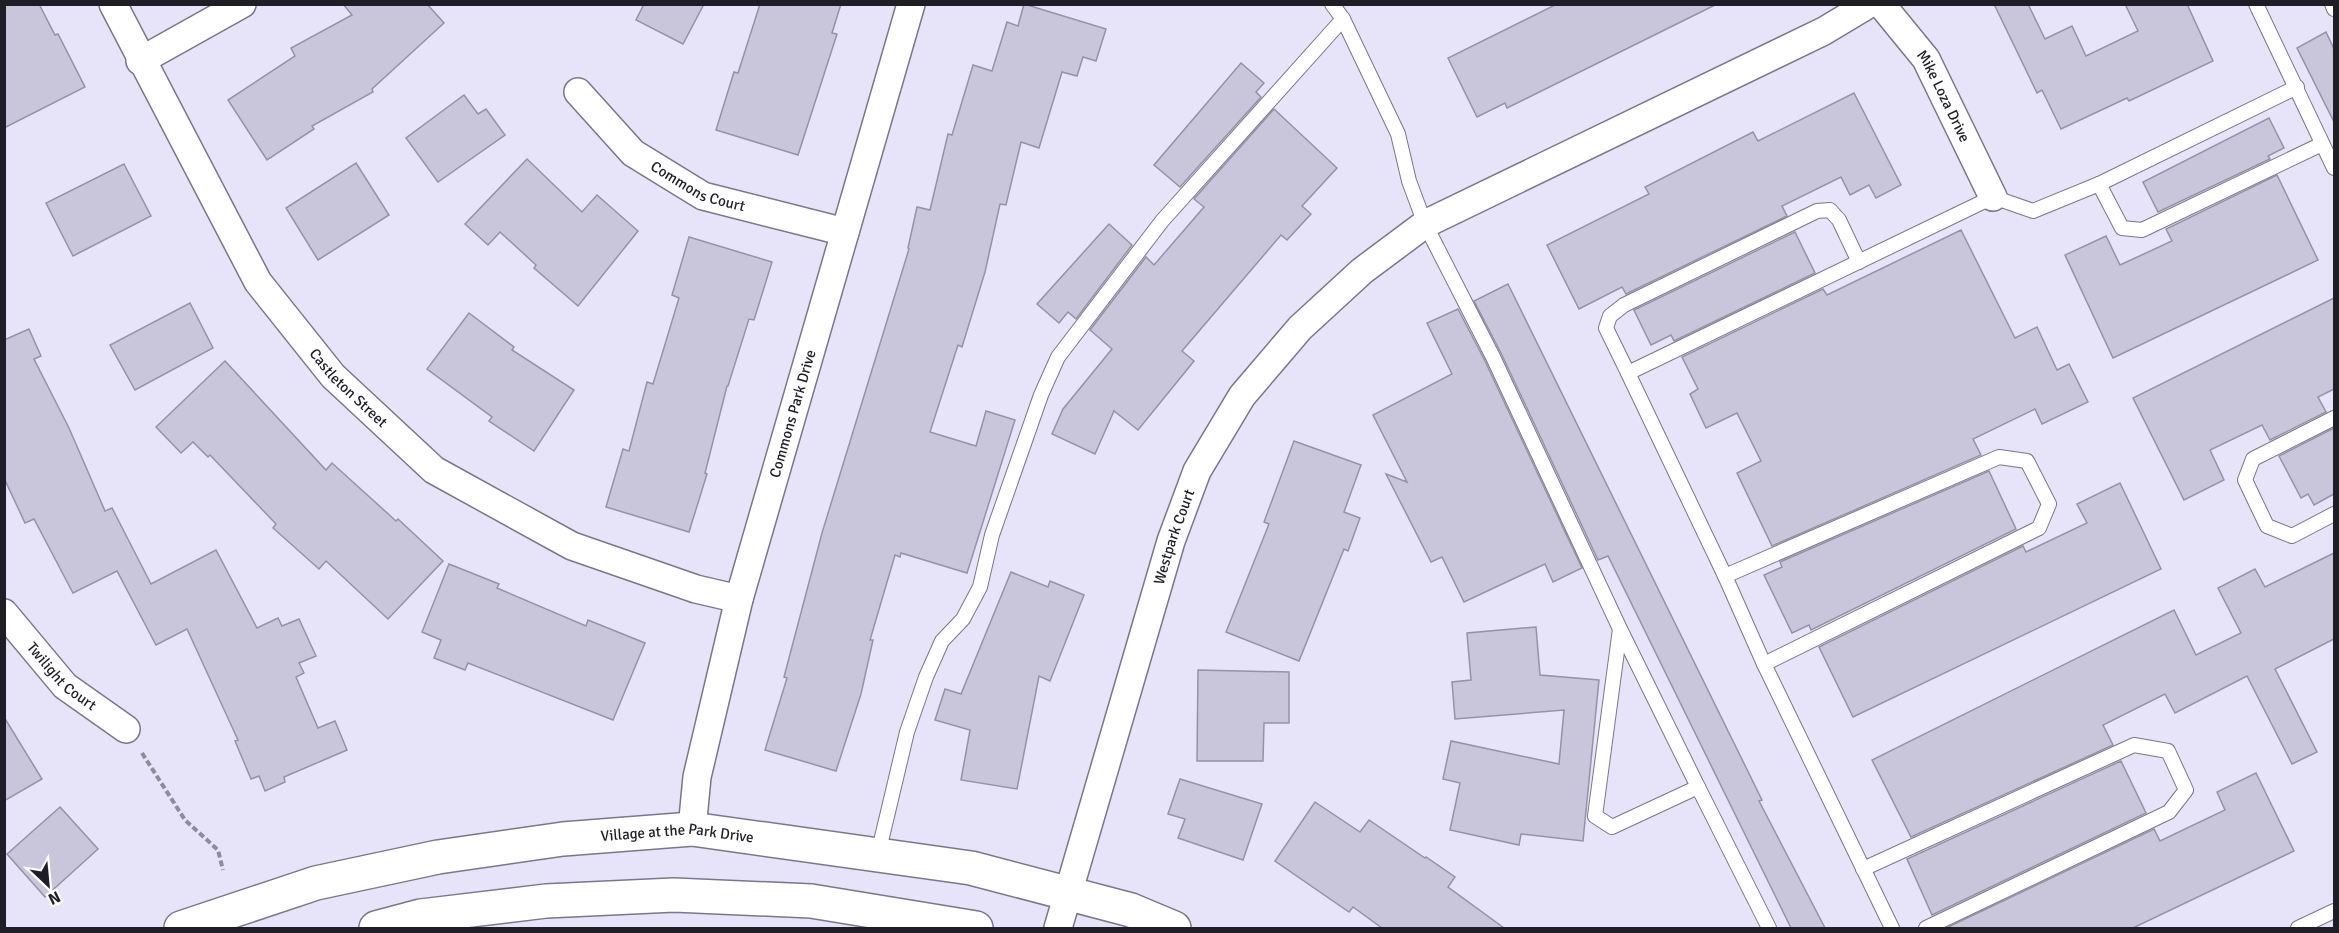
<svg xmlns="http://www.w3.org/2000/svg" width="2339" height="933" font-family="Signika,sans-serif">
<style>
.building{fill:#c9c6db;stroke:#9592a6;stroke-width:1.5}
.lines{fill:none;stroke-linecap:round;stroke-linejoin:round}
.lane-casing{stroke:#7a778a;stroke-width:16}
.street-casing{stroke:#7a778a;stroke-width:30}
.secondary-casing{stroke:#7a778a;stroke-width:36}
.path{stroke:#8e8b9b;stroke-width:4;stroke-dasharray:6 3;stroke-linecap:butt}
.lane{stroke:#fff;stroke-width:14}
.street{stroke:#fff;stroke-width:27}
.secondary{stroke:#fff;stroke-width:33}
.labels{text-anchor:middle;stroke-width:4.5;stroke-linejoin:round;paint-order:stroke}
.street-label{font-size:15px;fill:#1f1e26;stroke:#fff}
</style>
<rect width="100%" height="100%" fill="#e7e4fa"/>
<!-- building -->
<g class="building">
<polygon points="4,4 39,4 55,35 58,34 85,87 4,128"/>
<polygon points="343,4 427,4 444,23 372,89 373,92 312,126 314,129 267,160 228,100 295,56 291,48 352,15"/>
<polygon points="644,4 704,4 683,44 636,20"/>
<polygon points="760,4 841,4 832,33 837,34 798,155 716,130 734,72 738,73"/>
<polygon points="1024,4 1106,29 1096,61 1083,57 1077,76 1062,72 1039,148 1021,142 1006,205 1000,204 985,272 962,347 958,345 930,432 976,446 986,411 1015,420 967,573 901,553 900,557 895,555 870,640 873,640 861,694 836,771 765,750 787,678 784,677 822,533 909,249 908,248 917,207 930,210 948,134 952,135 973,65 992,71 1007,22 1018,26"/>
<polygon points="1557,4 1717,4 1507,108 1505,103 1477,117 1448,58"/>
<polygon points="1994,4 2028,4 2045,39 2072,26 2086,56 2138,31 2125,4 2187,4 2213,61 2129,101 2127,98 2061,129 2042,90 2037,93"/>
<polygon points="2326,32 2334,49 2334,122 2297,48"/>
<polygon points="1241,63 1264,83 1256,92 1261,97 1180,187 1154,165"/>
<polygon points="1854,93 1901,185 1876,198 1869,185 1850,195 1841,177 1782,206 1787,216 1626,294 1622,287 1579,309 1547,245 1649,194 1645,187 1753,132 1758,141"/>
<polygon points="464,95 478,114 486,109 505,135 438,182 406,138"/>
<polygon points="1274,109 1337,168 1302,206 1311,214 1287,240 1281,235 1182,351 1194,361 1138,430 1114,411 1095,454 1052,434 1063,409 1112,349 1090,330 1146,257 1154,265 1204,207 1194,199"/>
<polygon points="2269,118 2284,148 2268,156 2270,159 2158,212 2143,182"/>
<polygon points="527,159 582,212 597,195 638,231 578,306 534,268 536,265 500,232 488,245 465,224"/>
<polygon points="356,163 389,215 318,260 286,208"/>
<polygon points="124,164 151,216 73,256 46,203"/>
<polygon points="2277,175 2318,260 2113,358 2065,255 2106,236 2120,265 2172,241 2166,229"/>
<polygon points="1109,224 1132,245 1076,319 1068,312 1059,323 1037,304"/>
<polygon points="1961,230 2015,338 2037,327 2057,370 2069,364 2088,402 2042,424 2035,409 1973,439 1981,455 1772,546 1737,473 1761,461 1737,413 1706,428 1690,394 1698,389 1682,357 1823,289 1827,295"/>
<polygon points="1795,232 1815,273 1674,341 1671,335 1651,345 1634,310"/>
<polygon points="689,237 772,262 754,320 749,319 728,386 727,386 705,473 707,474 689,532 606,507 623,449 629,451 647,382 653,384 679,298 672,295"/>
<polygon points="1508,284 1762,800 1759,801 1825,928 1791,928 1608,556 1598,560 1501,353 1474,301"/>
<polygon points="2334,298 2334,389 2318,397 2326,412 2270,440 2262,425 2210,450 2224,480 2184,500 2133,398"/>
<polygon points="190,303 213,348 135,390 110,345"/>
<polygon points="1458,309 1485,361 1582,568 1553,582 1545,564 1464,602 1442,557 1431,562 1386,474 1407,482 1373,415 1452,374 1427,323"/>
<polygon points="469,313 514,347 512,350 574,390 534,451 489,421 492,417 427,369"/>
<polygon points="29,329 41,356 34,359 69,428 105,511 112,508 151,584 216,550 257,628 278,618 282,626 299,619 316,656 299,663 304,673 296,677 318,728 335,721 347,750 284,777 285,782 265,791 259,776 251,779 235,741 238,740 187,629 156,645 117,571 73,593 34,519 25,523 4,478 4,340"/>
<polygon points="225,361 326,470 332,463 396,521 398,519 443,561 388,619 326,561 319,569 273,528 276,524 210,455 208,457 193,442 181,453 156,427"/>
<polygon points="2334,428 2334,494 2314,505 2308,494 2301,498 2279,456"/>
<polygon points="1294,441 1361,465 1344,512 1360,518 1348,551 1344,549 1299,661 1226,632 1269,524 1264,522"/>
<polygon points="1989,471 2016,529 1811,630 1809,625 1792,633 1764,575 1782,567 1780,562"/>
<polygon points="2120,483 2161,569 1853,717 1819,647 2023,546 2026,552 2087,523 2077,504"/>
<polygon points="2334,553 2334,639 2275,669 2317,752 2292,764 2247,676 2175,713 2165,694 2103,725 2113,745 1911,837 1872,760 2174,610 2196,655 2241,633 2218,588 2255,569 2265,587"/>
<polygon points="449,564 499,584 497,588 586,626 588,620 645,643 613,720 468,663 465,670 434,658 441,640 422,632"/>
<polygon points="1011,572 1048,587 1050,581 1084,595 1050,681 1039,676 1017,789 961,780 970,730 935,720 945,689 961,694"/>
<polygon points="1536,627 1540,675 1599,680 1583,841 1521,834 1519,845 1450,830 1460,783 1443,779 1451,741 1559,764 1564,710 1455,719 1452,682 1471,680 1467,633"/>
<polygon points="1198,670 1289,672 1289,723 1264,723 1263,761 1197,761"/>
<polygon points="4,717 42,779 4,801"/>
<polygon points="2121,761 2146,813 1932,915 1907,859"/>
<polygon points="2256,773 2294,851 2133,928 1946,928 2154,829 2160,841 2225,810 2217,792"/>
<polygon points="1180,779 1262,804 1243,860 1178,838 1185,819 1168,814"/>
<polygon points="1315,802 1360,832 1369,820 1425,858 1426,857 1455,877 1448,887 1504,928 1382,928 1353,907 1349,912 1275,861"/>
<polygon points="60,807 98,849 45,897 7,854"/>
</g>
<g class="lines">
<defs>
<g id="lane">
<polyline points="1332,4 1343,19 1398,134 1409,181 1425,224 1493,357 1620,629 1698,787 1612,827 1595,816 1620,629"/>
<polyline points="2256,4 2334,168"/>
<polyline points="2332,4 2334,9"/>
<polyline points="2099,184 2122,228 2142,230 2322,144"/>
<polyline points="1628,373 1606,328 1610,316 1624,305 1817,211 1830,210 1839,220 1859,262"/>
<polyline points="2334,418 2253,459 2245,480 2267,526 2292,536 2334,514"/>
<polyline points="1725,576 1999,457 2027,461 2049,504 2039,528 1764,664"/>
<polyline points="1698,787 1769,928"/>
<polyline points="878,854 907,732 926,677 942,641 963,619 980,587 992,535 1041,395 1058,357 1162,221 1343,19"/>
<polyline points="1863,869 2134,745 2168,751 2186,790 2169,812 1926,928"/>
<polyline points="1892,928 1764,664 1725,576 1628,373 1993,197 2033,211 2099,184 2297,87"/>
<polyline points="2298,928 2334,911"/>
</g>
<g id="street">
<path id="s1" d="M 113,4 L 258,282 L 333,376 L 434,470 L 572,546 L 696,589 L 739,599"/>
<path id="s2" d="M 1881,4 L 1926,59 L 1993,197"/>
<polyline points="140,61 242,4"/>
<path id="s3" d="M 578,92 L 633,153 L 703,196 L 845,232"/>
<path id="s4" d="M 4,613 L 65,686 L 126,729"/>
<path id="s5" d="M 692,829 L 697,777 L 739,599 L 911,4"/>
<path id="s6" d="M 1058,928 L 1171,541 L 1197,471 L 1242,396 L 1300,328 L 1362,271 L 1425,224 L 1824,31 L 1869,4"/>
</g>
<g id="secondary">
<path id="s7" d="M 181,928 L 316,883 L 438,857 L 563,839 L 692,829 L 971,868 L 1131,910 L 1174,928"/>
<polyline points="376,928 421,916 546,901 674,895 811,901 976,928"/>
</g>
</defs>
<!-- lane casing -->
<use href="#lane" class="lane-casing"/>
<!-- street casing -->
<use href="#street" class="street-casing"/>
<!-- secondary casing -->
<use href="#secondary" class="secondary-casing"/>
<!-- path -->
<polyline class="path" points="142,753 185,820 218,850 223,870"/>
<!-- lane -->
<use href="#lane" class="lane"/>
<!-- street -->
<use href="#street" class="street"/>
<!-- secondary -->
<use href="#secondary" class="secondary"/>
</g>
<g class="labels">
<!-- street labels -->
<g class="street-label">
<text dy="5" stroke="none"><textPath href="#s2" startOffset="112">Mike Loza Drive</textPath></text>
<text dy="5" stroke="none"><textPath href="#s3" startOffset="156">Commons Court</textPath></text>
<text dy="5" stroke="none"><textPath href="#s1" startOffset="453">Castleton Street</textPath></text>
<text dy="5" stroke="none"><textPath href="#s5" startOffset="428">Commons Park Drive</textPath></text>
<text dy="5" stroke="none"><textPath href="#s6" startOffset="408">Westpark Court</textPath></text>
<text dy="5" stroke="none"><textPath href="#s4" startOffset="86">Twilight Court</textPath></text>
<text dy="5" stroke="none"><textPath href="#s7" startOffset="508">Village at the Park Drive</textPath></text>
</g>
</g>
<!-- border -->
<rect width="2339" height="933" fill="none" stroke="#1f1e26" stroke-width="12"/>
<!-- north arrow -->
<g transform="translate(48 885) rotate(154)" stroke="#ffffff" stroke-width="4.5" paint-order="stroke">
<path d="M0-4.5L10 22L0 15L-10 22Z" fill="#1f1e26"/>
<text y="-9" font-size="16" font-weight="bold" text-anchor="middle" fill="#1f1e26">N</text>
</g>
</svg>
